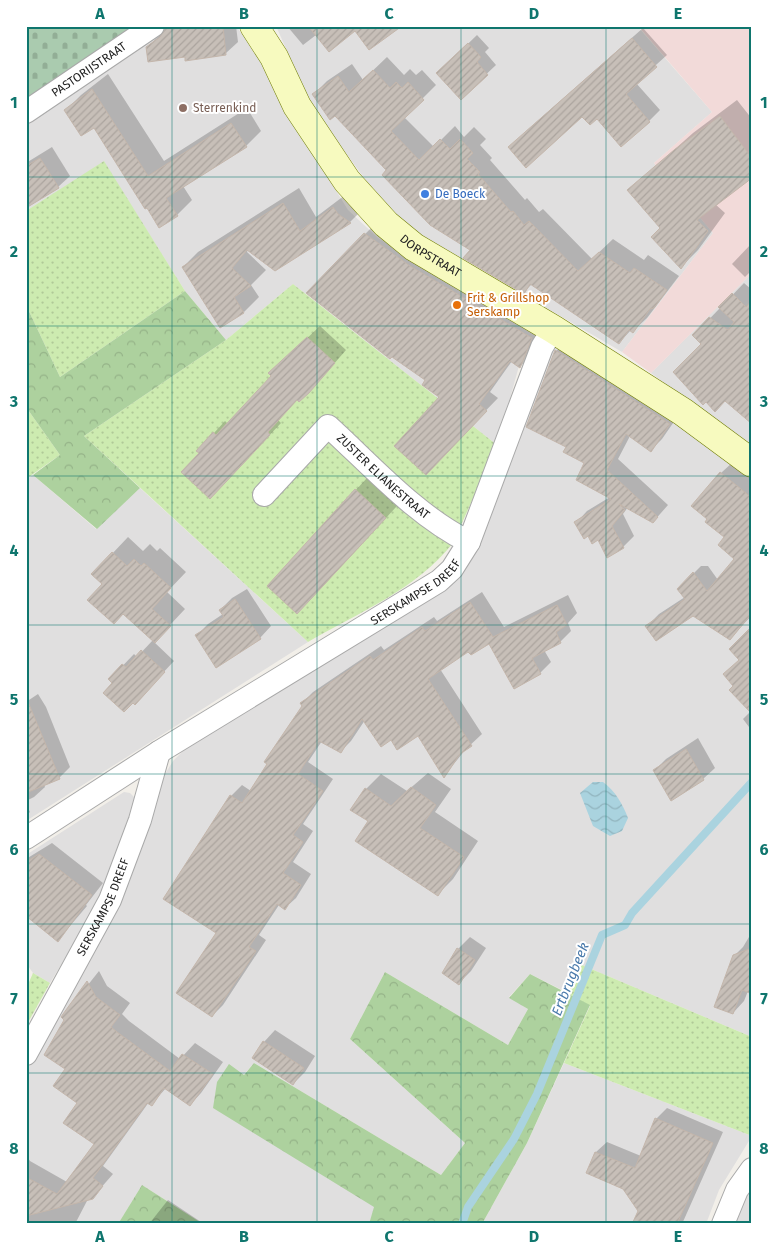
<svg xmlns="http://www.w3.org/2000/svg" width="778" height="1250" font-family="'Fira Sans',sans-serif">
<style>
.residential{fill:#e0dfdf}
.commercial{fill:#f2dad9}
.grass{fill:url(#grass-dots)}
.forest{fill:url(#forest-crowns)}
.cemetery{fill:url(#cemetery-stones)}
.water{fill:url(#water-waves)}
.shadow{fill:#0003}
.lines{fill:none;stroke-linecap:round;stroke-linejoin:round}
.stream{stroke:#aad3df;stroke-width:8}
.building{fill:url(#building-hatch);stroke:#c4b6ab}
.street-casing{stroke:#a9a9a9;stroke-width:24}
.secondary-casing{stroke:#707d05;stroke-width:29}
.street{stroke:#fff;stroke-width:22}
.secondary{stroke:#f7fabf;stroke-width:28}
.grid{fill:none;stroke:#0f766e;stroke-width:1;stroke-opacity:0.55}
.education-dot{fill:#8d6e63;stroke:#fff;stroke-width:2}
.shop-dot{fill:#3f7fe0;stroke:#fff;stroke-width:2}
.food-dot{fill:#e8710a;stroke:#fff;stroke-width:2}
.labels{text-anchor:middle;stroke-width:4;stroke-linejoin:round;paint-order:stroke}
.street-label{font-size:12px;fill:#222;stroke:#fff}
.education-label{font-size:12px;fill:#785e54;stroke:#fff;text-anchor:start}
.shop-label{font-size:12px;fill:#366cbe;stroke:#fff;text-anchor:start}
.food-label{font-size:12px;fill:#c56008;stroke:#fff;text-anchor:start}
.water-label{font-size:14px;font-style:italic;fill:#4a7aab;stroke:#fff}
.neatline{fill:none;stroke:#0f766e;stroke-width:2}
.grid-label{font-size:16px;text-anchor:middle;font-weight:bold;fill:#0f766e}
</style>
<defs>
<pattern id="grass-dots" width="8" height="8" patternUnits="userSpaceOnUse" patternTransform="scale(1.25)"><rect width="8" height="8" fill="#cdebb0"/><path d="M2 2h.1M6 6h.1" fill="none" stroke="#b0c997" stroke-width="1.8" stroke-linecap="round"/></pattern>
<pattern id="forest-crowns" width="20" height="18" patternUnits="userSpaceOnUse" patternTransform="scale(1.25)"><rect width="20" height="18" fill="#add19e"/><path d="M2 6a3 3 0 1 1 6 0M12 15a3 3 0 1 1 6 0" fill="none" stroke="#95b388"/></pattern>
<pattern id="cemetery-stones" width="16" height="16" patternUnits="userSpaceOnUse" patternTransform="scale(1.25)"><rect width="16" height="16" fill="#aacbaf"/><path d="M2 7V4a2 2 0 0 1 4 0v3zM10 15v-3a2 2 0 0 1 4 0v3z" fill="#92ae96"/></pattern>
<pattern id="water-waves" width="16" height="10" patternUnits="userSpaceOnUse" patternTransform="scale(1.25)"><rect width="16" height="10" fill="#aad3df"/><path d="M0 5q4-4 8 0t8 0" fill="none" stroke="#92b5bf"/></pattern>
<pattern id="building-hatch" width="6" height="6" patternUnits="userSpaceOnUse" patternTransform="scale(1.25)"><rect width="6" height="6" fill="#c7bfb8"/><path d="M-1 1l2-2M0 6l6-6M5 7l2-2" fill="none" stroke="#aba49e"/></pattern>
</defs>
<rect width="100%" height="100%" fill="#f2efe9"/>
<!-- residential -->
<g class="residential">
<polygon points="165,26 236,26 256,53 281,102 348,210 378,238 537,335 519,366 497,445 293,284 226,340 185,291 104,162 26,211 26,119"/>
<polygon points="276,26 640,26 639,28 712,112 654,163 713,233 622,352 408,227 367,182 311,105"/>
<polygon points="752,273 752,448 651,373"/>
<polygon points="552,341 690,430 752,477 752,1037 577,963 564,991 530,974 509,997 528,1009 508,1045 385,972 350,1039 465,1143 441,1175 254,1063 214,1108 375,1207 369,1224 203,1224 142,1185 118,1224 26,1224 26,1072 108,921 162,779 173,761 188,746 430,597"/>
<polygon points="33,475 96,529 140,488 308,642 26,821 26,479"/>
<polygon points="124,792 130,793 135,798 102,897 50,983 33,973 26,963 26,855"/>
<polygon points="564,1063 752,1136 719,1190 706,1224 482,1224 527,1143"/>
<polygon points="752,1184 752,1224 731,1224"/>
</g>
<!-- commercial -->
<polygon class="commercial" points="640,26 752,26 752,273 651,373 622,352 713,233 654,163 712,112 639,27"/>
<!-- grass -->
<g class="grass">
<polygon points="104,161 185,291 60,377 26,305 26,211"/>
<path d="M 293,284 L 497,445 L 453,543 C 417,589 358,613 308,642 L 84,436 L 226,340 Z"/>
<polygon points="26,407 60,455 26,479"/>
<polygon points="577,963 752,1037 752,1136 564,1063 590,1006 564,991"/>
<polygon points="33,973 50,983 26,1026 26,989"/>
</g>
<!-- forest -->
<g class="forest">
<polygon points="185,291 226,340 84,436 140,488 97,529 33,475 60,455 26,407 26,305 60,377"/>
<polygon points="385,972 508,1045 528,1009 509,998 530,974 590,1005 527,1143 482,1224 369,1224 374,1207 213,1108 217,1082 229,1064 244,1075 254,1063 441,1175 465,1143 350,1039"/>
<polygon points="142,1185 203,1224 118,1224"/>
</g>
<!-- cemetery -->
<polygon class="cemetery" points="26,26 137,26 26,102"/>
<!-- water -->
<path class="water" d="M 593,782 L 603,782 C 616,792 622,803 628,818 L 622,831 L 610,836 L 593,826 L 580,793 Z"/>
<!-- shadow -->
<g class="shadow">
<polygon points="170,26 236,26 238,42 226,53 186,56 147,47"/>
<polygon points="287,26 400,26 316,35 303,45"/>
<polygon points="643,28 667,55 636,83 660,110 649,121 582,115 524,133"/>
<polygon points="477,35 489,48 485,52 496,65 461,98 438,73"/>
<polygon points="387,57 404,75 410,69 416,75 422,70 436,85 404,117 434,147 455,126 464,137 474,127 486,139 480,145 492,158 490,160 525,200 527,198 539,212 543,209 592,259 613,239 644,260 648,255 679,276 647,318 633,331 631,330 619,343 532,284 524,292 472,250 388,170 314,94 327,81 352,64 363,80"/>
<polygon points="108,74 164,161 247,108 261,131 246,146 183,186 192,200 177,215 95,126 66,110 81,95"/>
<polygon points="737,100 752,119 752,176 715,204 725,213 698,250 681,267 661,228 629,190 693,133"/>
<polygon points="52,147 70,176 58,187 26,206 26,163"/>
<polygon points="299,188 316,217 349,192 365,207 350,222 275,270 248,250 247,252 266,270 251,285 259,297 244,312 183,267 198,252"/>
<polygon points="377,222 543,326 531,355 520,367 512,361 490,392 498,398 437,461 441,397 426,380 307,293"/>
<polygon points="752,243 752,270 745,277 732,264"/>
<polygon points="744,283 752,290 752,421 703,344 694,335"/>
<polygon points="320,326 346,350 320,380 297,399 278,420 281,423 222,486 201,453 214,433 225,421 228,424 273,376 282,362"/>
<polygon points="568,340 680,413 662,439 651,450 630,436 618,459 668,505 653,522 628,507 623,514 634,536 623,547 588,535 576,523 587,511 610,497 586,462 567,447 556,351"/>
<polygon points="733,462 752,478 752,615 730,639 693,615 647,626 659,614 685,597 678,589 701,566 708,566 718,580 736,559 726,537 721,473"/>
<polygon points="367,478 397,506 309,601 268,585"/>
<polygon points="128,537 143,551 150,544 157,551 160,548 186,572 167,592 185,609 154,642 174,661 145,692 133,701 110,679 134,654 137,657 153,640 93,574"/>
<polygon points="247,589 271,626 260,638 197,635 208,624 223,614 220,610 232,598"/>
<polygon points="482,592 504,627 568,595 577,613 568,623 571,631 560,642 544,650 551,662 540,673 489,642 469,650 440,669 482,734 466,749 444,776 419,734 391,739 365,720 351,741 340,752 322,741 308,762 333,779 303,824 313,831 293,862 311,874 296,898 285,908 279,905 259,935 266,940 223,1005 212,1016 217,933 231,796 242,785 251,791 303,705 302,703 313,692 381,646 384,650 434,617 437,621"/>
<polygon points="752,628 752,731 743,719 751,711 734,686 740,659"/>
<polygon points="38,694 46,707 70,767 59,778 44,784 45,787 34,797 26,801 26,702"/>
<polygon points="698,738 715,768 703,779 654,771 666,759"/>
<polygon points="428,773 451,789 435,812 478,841 453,879 438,894 370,821 366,789 381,774 407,791"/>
<polygon points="26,804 30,812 26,816"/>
<polygon points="52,843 103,883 86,905 87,906 58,940 26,915 26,859"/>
<polygon points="752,932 752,993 748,991 744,1001 733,1013 734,956 743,947"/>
<polygon points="470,937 486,948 471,971 459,983 443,972 458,949"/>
<polygon points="99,971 107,986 130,1003 122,1014 129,1021 180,1059 195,1043 223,1062 201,1093 190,1105 166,1088 151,1105 149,1102 103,1166 113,1174 92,1198 88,1199 75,1224 30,1224 26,1221 26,1155 30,1161 67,1182 95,1144 67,1068 64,1015"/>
<polygon points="275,1030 315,1056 305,1072 293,1084 264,1042"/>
<polygon points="667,1108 723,1132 682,1224 633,1224 639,1211 596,1152 607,1142 641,1156 656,1119"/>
<polygon points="168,1200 204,1224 149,1224"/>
</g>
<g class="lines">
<!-- stream -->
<polyline class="stream" points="462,1224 468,1207 514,1139 537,1094 602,935 625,925 632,913 752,782"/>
</g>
<!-- building -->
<g class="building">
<polygon points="187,26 223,26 226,55 185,61 185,57 148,62 146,47 160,37 165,29"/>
<polygon points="308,26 402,26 369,50 355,31 329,52"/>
<polygon points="632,38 657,67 626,94 650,122 621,147 597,119 590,125 582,117 526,168 508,147"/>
<polygon points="468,43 481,57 477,62 488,75 461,100 436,73"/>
<polygon points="373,70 390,88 396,82 402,88 408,82 424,100 391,131 419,160 440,139 450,149 460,139 473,153 467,159 480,172 478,174 511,212 513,211 524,225 529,221 578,271 599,252 630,273 634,268 667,290 654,308 650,309 633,333 629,330 619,344 530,284 524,294 463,258 470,250 430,225 382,175 386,170 335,116 330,120 312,94 338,76 349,92"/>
<polygon points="92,89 148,176 231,123 247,147 166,198 178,216 159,228 147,208 145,209 94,128 81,136 64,110"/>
<polygon points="720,116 752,158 752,178 697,220 708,231 681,269 651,237 660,228 627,190 674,150"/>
<polygon points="40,158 59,188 26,208 26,166"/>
<polygon points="283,203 300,231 333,207 338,214 351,223 275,271 247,250 232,268 251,286 234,297 244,313 220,328 182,267"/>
<polygon points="364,233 410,266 532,338 520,368 510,361 479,404 487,411 426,475 394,446 439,397 422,385 425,380 392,357 390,359 306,293"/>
<polygon points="732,293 746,307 752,300 752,424 725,401 715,412 706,402 703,405 673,372 701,344 692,335 709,317 728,330 734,322 718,307"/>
<polygon points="307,337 335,363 309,393 299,402 297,400 268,432 270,435 210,499 181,472 199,453 196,451 213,432 216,435 271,376 268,373"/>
<polygon points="555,350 670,424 651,452 626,434 607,470 658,517 653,523 619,504 625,510 612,526 624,548 607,558 598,540 592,544 588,536 584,539 574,522 611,499 576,480 584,463 563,452 566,447 526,427"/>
<polygon points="720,472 752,498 752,613 730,640 693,616 656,641 645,626 685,599 677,589 693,572 707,591 734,559 718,545 724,537 705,522 707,519 691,506"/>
<polygon points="355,489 386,518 297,614 267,586"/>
<polygon points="112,552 127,566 134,559 141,566 144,563 171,588 152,609 171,626 155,643 123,614 114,624 87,600 102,584 91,574"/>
<polygon points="235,599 261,639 216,668 195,635 224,617 219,610"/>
<polygon points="470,602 493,637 557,605 567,625 556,632 561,643 532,658 541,674 514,689 489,644 471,655 468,652 428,679 472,746 460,754 444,778 418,736 397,750 391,740 381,747 362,719 341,753 319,741 298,774 323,791 293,835 303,842 283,873 301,885 285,910 277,904 249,947 256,951 212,1017 176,993 216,933 163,899 230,795 242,803 267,764 264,762 302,706 300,703 370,656 373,660 422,627 425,631"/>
<polygon points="752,626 752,714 729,690 733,686 723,674 739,660 729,649"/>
<polygon points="141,650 165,672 135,705 133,703 124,712 103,693 112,683 108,679 122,664 126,667"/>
<polygon points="26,697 60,779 26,793"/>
<polygon points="686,749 704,780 671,801 653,770"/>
<polygon points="411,787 436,805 420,828 464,857 438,896 355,841 368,821 350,810 365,788 391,806"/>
<polygon points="39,854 92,895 58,942 26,916 26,862"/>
<polygon points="457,948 475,960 459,985 442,973"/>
<polygon points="752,948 752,994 742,990 733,1014 714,1007 733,955"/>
<polygon points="87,981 96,997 120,1015 111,1027 117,1032 170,1071 182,1054 213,1074 190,1106 164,1088 152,1106 147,1103 93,1178 103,1186 93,1199 26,1216 26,1177 57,1194 94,1144 63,1123 77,1103 53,1086 65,1069 44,1055 64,1020 61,1017 63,1014"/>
<polygon points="263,1041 304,1068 293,1085 252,1058"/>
<polygon points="655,1118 713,1143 677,1224 632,1224 638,1211 623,1189 586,1173 595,1152 635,1168"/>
</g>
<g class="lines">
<defs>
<g id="street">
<path id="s1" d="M 26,112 L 153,26"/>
<path id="s2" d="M 264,495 L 328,426 C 372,466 415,515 469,542"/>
<path id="s3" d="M 26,838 L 159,752 L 439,581 L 452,569 L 469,542 L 542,347 L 553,329"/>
<path id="s4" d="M 26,1054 L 110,900 L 140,820 L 159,752"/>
<polyline points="723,1224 737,1190 752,1169"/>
</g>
<g id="secondary">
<path id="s5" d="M 254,26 L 274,57 L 297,106 L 347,181 L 386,224 L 414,247 L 553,329 L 683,412 L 752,463"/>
</g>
</defs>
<!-- street casing -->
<use href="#street" class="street-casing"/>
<!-- secondary casing -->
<use href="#secondary" class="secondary-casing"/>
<!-- street -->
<use href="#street" class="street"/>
<!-- secondary -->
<use href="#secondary" class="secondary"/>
</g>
<!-- grid -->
<path class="grid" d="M 172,26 L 172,1224M 317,26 L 317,1224M 461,26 L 461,1224M 606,26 L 606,1224M 26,177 L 752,177M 26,326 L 752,326M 26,476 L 752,476M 26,625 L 752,625M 26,774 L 752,774M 26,924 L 752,924M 26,1073 L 752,1073"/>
<!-- markers -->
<circle class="education-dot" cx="183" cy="108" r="5"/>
<circle class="shop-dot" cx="425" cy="194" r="5"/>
<circle class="food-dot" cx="457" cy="305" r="5"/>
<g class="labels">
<!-- street labels -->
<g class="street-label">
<text dy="4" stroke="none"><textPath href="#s1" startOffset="76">PASTORIJSTRAAT</textPath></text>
<text dy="4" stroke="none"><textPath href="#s5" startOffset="294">DORPSTRAAT</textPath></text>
<text dy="4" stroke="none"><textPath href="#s2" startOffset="169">ZUSTER ELIANESTRAAT</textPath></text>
<text dy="4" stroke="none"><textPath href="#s3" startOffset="461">SERSKAMPSE DREEF</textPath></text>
<text dy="4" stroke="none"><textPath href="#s4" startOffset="166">SERSKAMPSE DREEF</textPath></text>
</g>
<!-- education labels -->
<g class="education-label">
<text x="193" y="112">Sterrenkind</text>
</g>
<!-- shop labels -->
<g class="shop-label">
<text x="435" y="198">De Boeck</text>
</g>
<!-- food labels -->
<g class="food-label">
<text x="467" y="302">Frit &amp; Grillshop<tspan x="467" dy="14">Serskamp</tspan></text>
</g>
<!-- water labels -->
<g class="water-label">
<text transform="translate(570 979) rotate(-68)" y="5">Ertbrugbeek</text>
</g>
</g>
<!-- border -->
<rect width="778" height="1250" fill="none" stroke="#ffffff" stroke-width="55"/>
<rect x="28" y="28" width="722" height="1194" class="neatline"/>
<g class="grid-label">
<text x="100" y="19">A</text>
<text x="244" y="19">B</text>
<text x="389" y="19">C</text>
<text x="534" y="19">D</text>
<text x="678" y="19">E</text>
<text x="14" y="108">1</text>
<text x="764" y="108">1</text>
<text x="14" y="257">2</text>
<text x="764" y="257">2</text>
<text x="14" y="407">3</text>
<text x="764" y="407">3</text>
<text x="14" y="556">4</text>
<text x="764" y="556">4</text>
<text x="14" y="705">5</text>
<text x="764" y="705">5</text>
<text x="14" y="855">6</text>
<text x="764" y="855">6</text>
<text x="14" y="1004">7</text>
<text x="764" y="1004">7</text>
<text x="14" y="1154">8</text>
<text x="764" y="1154">8</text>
<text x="100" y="1242">A</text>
<text x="244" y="1242">B</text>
<text x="389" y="1242">C</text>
<text x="534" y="1242">D</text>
<text x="678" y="1242">E</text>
</g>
</svg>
